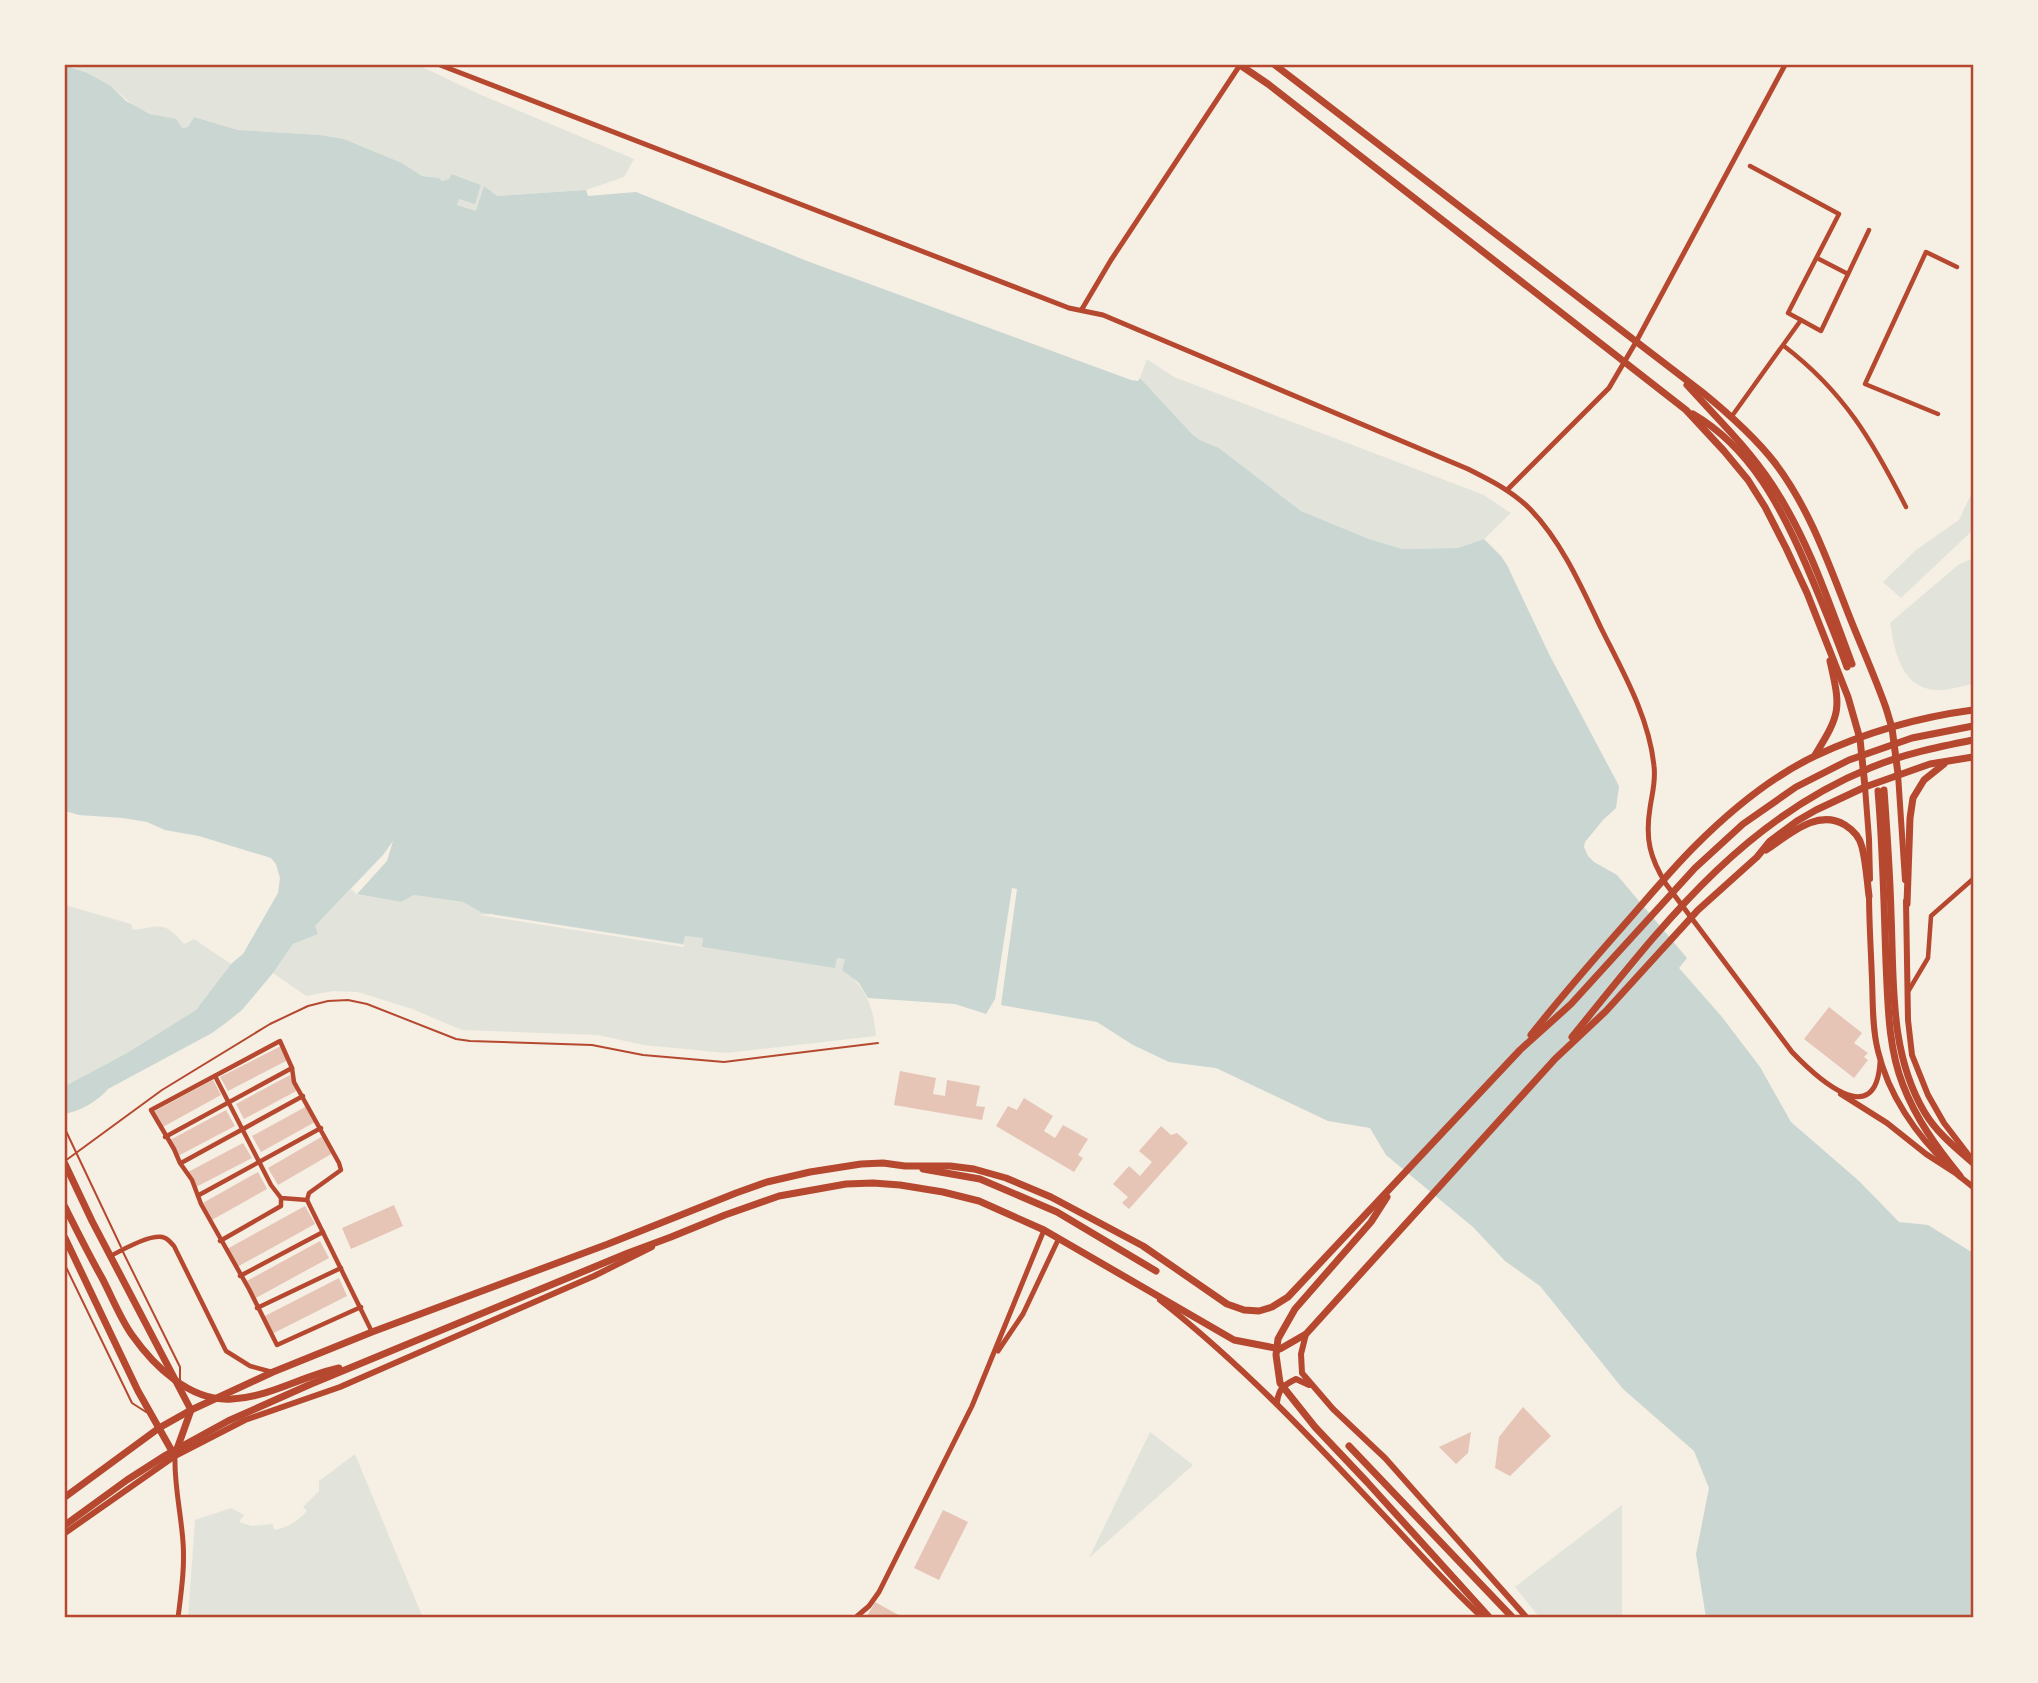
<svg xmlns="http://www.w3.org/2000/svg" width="2038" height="1683" font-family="'Alegreya Sans',sans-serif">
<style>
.green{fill:#e2e4dc}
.water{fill:#c9d6d2}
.pier{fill:#f6efe4}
.building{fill:#e6c5b7}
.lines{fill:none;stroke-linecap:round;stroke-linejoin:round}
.service{stroke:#b5482f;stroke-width:2}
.minor{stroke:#b5482f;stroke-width:4.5}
.tertiary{stroke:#b5482f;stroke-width:5}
.secondary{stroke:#b5482f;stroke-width:6}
.primary{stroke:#b5482f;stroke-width:7}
.neatline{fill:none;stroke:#b5482f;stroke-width:2.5}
</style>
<rect width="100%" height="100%" fill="#f6efe4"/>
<!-- green -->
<g class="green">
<polygon points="69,65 418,65 479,94 634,159 624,177 586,190 497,196 476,211 457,205 459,199 481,185 453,174 449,179 441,181 439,178 422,176 402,163 344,139 320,135 238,130 194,117 188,127 182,128 167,117 159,117 135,107 111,86"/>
<polygon points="1147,359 1174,377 1484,495 1511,513 1484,539 1458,548 1401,549 1369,539 1301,511 1219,448 1200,440 1192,434 1140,378"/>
<polygon points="1973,490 1973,530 1901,598 1883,582 1916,550 1959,520"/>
<path d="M 1973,558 L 1973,684 C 1961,686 1947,691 1935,690 C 1900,687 1895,650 1890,623 L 1958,565 Z"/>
<path d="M 351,889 L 357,894 L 401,902 L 414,895 L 463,902 L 482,913 L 683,944 L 685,936 L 703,938 L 702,947 L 835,967 L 837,958 L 845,959 L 843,970 C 867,989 873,1005 876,1036 L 726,1053 L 643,1045 L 598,1035 L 462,1030 L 412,1009 L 358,992 L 333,991 L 306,996 L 273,973 L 293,944 L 318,934 L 315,926 Z"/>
<path d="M 65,905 L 131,924 L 133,930 C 162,926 164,921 184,944 L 194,939 L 231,964 L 196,1010 L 127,1053 L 65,1086 Z"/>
<polygon points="1150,1432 1193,1465 1089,1558"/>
<path d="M 355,1454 L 423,1618 L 188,1618 L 195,1520 L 231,1508 L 244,1515 L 239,1522 L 252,1526 L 273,1524 L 274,1530 C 287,1528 298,1521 307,1511 L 303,1507 L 319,1491 L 319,1481 Z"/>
<polygon points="1622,1505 1622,1618 1540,1618 1515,1587"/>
</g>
<!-- water -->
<path class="water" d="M 65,65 L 87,73 L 111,86 L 126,101 L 150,114 L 176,119 L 182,128 L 188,127 L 194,117 L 238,130 L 320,135 L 344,139 L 402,163 L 422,176 L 439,178 L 442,181 L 449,179 L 452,174 L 481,185 L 475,204 L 459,199 L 457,205 L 476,211 L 484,186 L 497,196 L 586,190 L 588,196 L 636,192 L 807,261 L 1131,380 L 1138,381 L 1140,378 L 1192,434 L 1200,440 L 1219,448 L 1301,511 L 1369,539 L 1402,549 L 1458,548 L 1484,539 L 1501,556 L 1507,565 L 1549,654 L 1619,786 L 1616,808 L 1603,820 L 1585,842 L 1584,847 L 1588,856 L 1594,862 L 1617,875 L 1687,958 L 1679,968 L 1722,1017 L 1760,1067 L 1791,1122 L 1859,1181 L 1899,1222 L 1928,1225 L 1973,1253 L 1973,1618 L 1706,1618 L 1696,1554 L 1709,1488 L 1694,1451 L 1623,1389 L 1540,1286 L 1505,1261 L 1473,1227 L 1386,1155 L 1370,1128 L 1328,1121 L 1216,1068 L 1169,1062 L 1133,1045 L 1097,1022 L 1001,1005 L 1017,889 L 1012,888 L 995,999 L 986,1014 L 955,1004 L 868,998 L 859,983 L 842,970 L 845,959 L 837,958 L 835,968 L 702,947 L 703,938 L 685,936 L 683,944 L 482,913 L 463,902 L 414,895 L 401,902 L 357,894 L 387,861 L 393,841 L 383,855 L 315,926 L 318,934 L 293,944 L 273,973 L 242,1010 L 227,1022 L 212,1033 L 108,1089 C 98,1101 80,1111 65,1114 L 65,1086 L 127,1053 L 196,1010 L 231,964 L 243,954 L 278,893 L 280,878 L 276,864 L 271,858 L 199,836 L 165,830 L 147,822 L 123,818 L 79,815 L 65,811 Z"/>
<!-- pier -->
<polygon class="pier" points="490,914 684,945 684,947 479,915"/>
<!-- building -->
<g class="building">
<polygon points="1829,1007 1862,1033 1854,1043 1868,1053 1864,1057 1868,1060 1854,1078 1804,1039"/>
<polygon points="281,1046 288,1060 228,1091 220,1077"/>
<polygon points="900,1071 936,1078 933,1094 945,1096 947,1080 980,1086 976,1106 985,1107 982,1120 894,1105"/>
<polygon points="290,1075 298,1090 244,1119 236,1104"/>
<polygon points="213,1080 221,1095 161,1128 153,1112"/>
<polygon points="1024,1098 1053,1116 1044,1131 1055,1138 1063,1125 1088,1139 1078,1155 1083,1158 1074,1172 996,1126 1008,1106 1017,1110"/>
<polygon points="307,1106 315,1122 261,1152 252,1136"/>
<polygon points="226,1110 235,1126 178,1156 170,1140"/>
<polygon points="1161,1126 1171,1135 1177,1133 1188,1143 1129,1209 1122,1203 1128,1197 1113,1184 1129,1166 1140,1176 1152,1162 1139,1151"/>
<polygon points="323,1136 333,1153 278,1185 268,1168"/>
<polygon points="243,1143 252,1158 196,1187 188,1172"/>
<polygon points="258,1172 267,1189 210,1221 201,1204"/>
<polygon points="394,1205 403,1226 351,1249 342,1228"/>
<polygon points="305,1206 315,1224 237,1267 227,1249"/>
<polygon points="320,1241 329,1258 254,1299 245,1282"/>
<polygon points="339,1278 347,1296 272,1334 263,1317"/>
<polygon points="1523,1407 1551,1436 1510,1476 1495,1468 1499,1437"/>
<polygon points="1471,1432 1468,1453 1456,1464 1439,1447"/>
<polygon points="943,1510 968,1522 939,1580 914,1568"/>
<polygon points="875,1602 904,1618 866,1618"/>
</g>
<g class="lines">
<!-- service -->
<g class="service">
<polyline points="65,1129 121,1247"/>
<polyline points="65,1161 162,1090 270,1024 308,1006 328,1001 348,1000 367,1004 456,1039 470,1041 592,1045 643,1055 724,1062 878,1043"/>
<polyline points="123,1252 180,1367 180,1381"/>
<polyline points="65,1265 132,1403 146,1412"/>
</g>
<!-- minor -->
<g class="minor">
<polyline points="1817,258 1848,274"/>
<polyline points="1801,320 1821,331 1869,230"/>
<path d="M 1784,346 C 1844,392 1872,440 1906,507"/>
<polyline points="1938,414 1865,384 1926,252 1957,267"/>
<polyline points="1732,416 1801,320 1788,313 1839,214 1750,166"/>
<polyline points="1909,990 1928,958 1931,916 1973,879"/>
<polyline points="215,1076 271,1185 281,1198 307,1200 372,1332"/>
<polyline points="165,1137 292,1068"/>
<polyline points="181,1163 303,1096"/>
<polyline points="199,1195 321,1128"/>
<polyline points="307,1200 309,1193 341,1170 339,1163 294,1082 292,1068 280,1041 151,1110 174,1149 180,1163 192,1180 201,1204 249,1289 277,1345 361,1307"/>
<polyline points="220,1241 281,1206 281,1198"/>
<path d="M 110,1256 C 123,1250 153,1232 165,1238 C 168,1239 171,1243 174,1246 L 226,1351 L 250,1366 L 272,1372"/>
<polyline points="240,1276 323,1232"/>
<polyline points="257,1308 341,1268"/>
</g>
<!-- tertiary -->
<g class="tertiary">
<path d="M 440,65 L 1069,308 L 1103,315 L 1468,469 C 1490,480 1512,491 1530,509 C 1562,542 1582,588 1601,628 C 1623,672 1649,717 1654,766 C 1656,781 1652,794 1650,808 C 1645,839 1650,858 1666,884 L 1792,1052 C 1816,1077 1876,1133 1880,1062"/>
<polyline points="1082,309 1111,260 1240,65"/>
<polyline points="1507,490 1609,388 1636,342 1785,65"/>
<polyline points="998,1351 1023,1314 1059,1238"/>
<path d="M 175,1456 C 174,1485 181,1513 183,1542 C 185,1568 181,1593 178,1618"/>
<polyline points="855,1618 869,1606 879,1592 972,1406 1044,1230"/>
</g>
<!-- secondary -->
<g class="secondary">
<polyline points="1898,774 1905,880"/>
<polyline points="1865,787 1869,839 1870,879"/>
<path d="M 1869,893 C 1869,922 1871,951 1872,980 C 1873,1003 1872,1028 1878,1051 C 1888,1094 1916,1135 1948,1165"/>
<polyline points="1906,901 1908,1020 1912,1055 1928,1095 1944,1123 1970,1157"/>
<polyline points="1841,1094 1887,1123 1926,1154 1957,1174"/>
<polyline points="1958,1175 1973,1187"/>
<path d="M 1160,1300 C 1245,1367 1316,1443 1390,1522 C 1421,1555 1450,1588 1483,1618"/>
<polyline points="1306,1334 1301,1354 1302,1373 1333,1409 1385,1458 1527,1618"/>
<path d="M 1277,1402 C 1279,1388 1284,1385 1296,1379 L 1309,1385"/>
<polyline points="65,1533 175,1456 245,1420 340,1387 594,1276 652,1247"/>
</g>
<!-- primary -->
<g class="primary">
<polyline points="1240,65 1268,84 1686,410 1724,451 1748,480 1765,507 1786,548 1807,593 1848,697 1860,739 1865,787"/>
<path d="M 1275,65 L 1702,392 C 1729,414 1754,436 1775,463 C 1810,509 1829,565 1850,618 C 1862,648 1875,677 1886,708 L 1892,728 L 1898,774"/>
<path d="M 1687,385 C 1716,417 1747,447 1771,483 C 1808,538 1829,603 1852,664"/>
<path d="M 1693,414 C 1751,448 1781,507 1807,567 C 1821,600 1835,633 1847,667"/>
<path d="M 1815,755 C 1841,713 1841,709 1830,661"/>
<path d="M 1884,790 C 1887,832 1890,873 1891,914 C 1894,982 1889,1053 1925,1113 C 1937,1133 1956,1148 1973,1163"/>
<path d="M 1878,791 C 1883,848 1884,906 1886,963 C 1888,1004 1888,1047 1903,1085 C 1916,1119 1937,1148 1960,1176"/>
<path d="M 1766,850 C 1789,835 1817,808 1845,825 C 1853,830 1860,838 1862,847 C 1866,862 1867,880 1869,896"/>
<polyline points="1907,904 1910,818 1913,798 1924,780 1944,764"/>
<path d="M 1531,1035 C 1563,994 1597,956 1631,917 C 1652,893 1673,868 1695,846 C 1730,811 1771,777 1815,756 C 1864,733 1920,717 1973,710"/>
<path d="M 1572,1037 C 1659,930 1738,822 1870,768 C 1903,754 1938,747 1973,740"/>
<polyline points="65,1164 92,1221 191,1410 177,1449"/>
<polyline points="923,1169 980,1179 1057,1212 1156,1271"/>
<polyline points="1387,1197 1371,1222 1295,1309 1283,1330 1278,1339 1276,1355 1280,1383 1315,1427 1367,1482 1490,1618"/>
<path d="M 65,1207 C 77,1231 89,1255 102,1278 C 112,1297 120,1318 132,1335 C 154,1366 190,1402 232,1399 C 270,1397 302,1376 339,1368"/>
<polyline points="65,1238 138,1391 173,1453"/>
<polyline points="1349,1446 1513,1618"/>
<polyline points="65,1497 159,1428 191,1410 273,1372 372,1332 608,1244 736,1193 767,1182 810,1172 861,1164 883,1163 905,1166 950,1166 974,1169 1006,1178 1051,1197 1143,1246 1227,1304 1244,1310 1259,1311 1272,1307 1288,1297 1520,1050 1571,1004 1695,868 1743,824 1796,787 1849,760 1912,738 1973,726"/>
<polyline points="65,1525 127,1480 166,1455 228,1421 311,1384 628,1253 671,1237 725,1215 779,1196 846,1184 873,1183 900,1185 943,1192 979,1201 1044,1230 1234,1340 1280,1349 1306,1334 1555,1059 1606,1011 1698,910 1757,857 1770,841 1797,821 1816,810 1865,787 1930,764 1973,757"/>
</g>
</g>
<!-- border -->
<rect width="2038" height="1683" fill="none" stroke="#f6efe4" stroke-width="133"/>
<rect x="66" y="66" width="1906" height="1550" class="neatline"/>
</svg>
